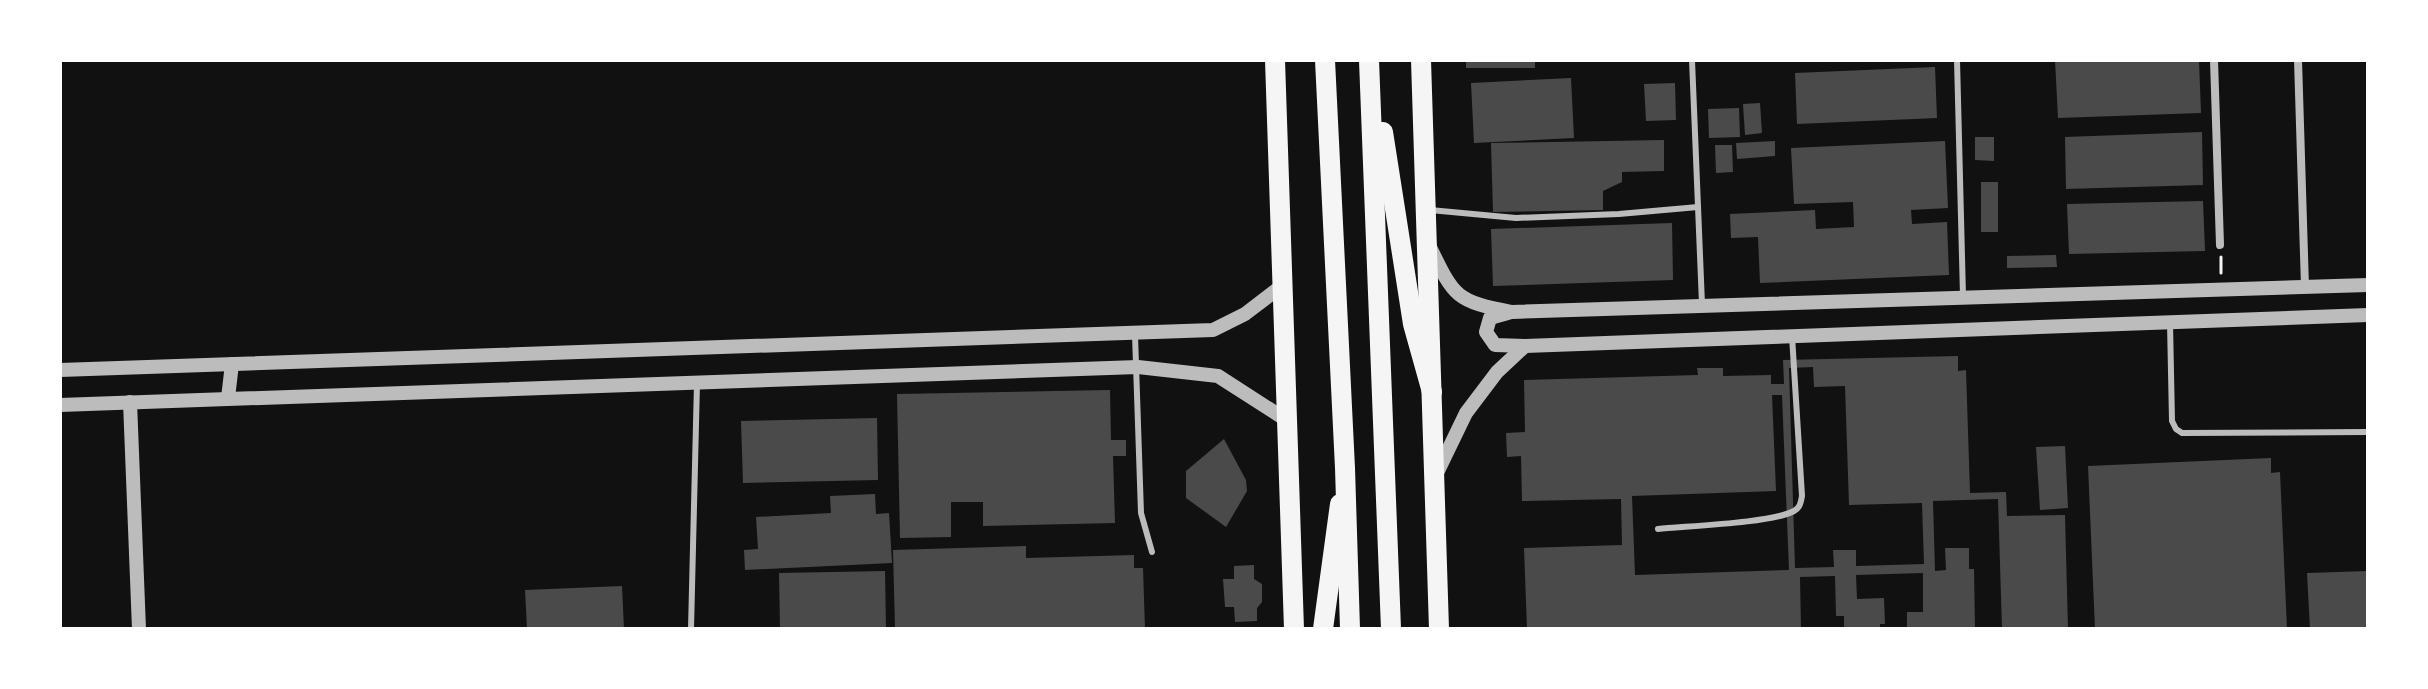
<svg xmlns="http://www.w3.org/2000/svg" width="2428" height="689" font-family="'Exo 2',sans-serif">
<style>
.building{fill:#4a4a4a;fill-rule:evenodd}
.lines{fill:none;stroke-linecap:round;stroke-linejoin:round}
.path{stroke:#f5f5f5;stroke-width:3}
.service{stroke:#bcbcbc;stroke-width:6}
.minor{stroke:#bcbcbc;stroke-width:8}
.tertiary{stroke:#bcbcbc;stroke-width:14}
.primary{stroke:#f5f5f5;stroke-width:20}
.trunk{stroke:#f5f5f5;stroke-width:20}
</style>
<rect width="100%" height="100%" fill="#111"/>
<!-- building -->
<g class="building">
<rect x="1466" y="60" width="69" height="8"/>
<polygon points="2055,60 2199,60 2201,113 2058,118"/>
<polygon points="1935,67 1937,118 1797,124 1795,73"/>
<polygon points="1571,78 1574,138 1474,143 1471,83"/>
<polygon points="1675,83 1676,120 1646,121 1644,84"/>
<polygon points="1760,103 1762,133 1745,135 1743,104"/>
<polygon points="1739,108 1740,137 1709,138 1708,109"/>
<polygon points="2202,132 2203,185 2066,189 2065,137"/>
<polygon points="1975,137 1994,137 1994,161 1975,160"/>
<polygon points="1664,140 1664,171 1622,172 1622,182 1603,191 1603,210 1493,212 1491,143"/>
<polygon points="1775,141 1775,156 1737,159 1736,143"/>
<polygon points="1945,141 1948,208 1911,210 1912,224 1947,222 1949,275 1760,283 1758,237 1731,238 1730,214 1815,210 1816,229 1854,227 1853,202 1794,204 1791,148"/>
<polygon points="1715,145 1732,145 1733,172 1716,173"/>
<rect x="1981" y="182" width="17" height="50"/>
<polygon points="2203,201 2205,251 2069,254 2067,204"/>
<polygon points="1672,223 1673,280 1493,286 1491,229"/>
<polygon points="2056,255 2057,267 2007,268 2007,256"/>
<path d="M 1958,356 L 1958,371 L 1966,370 L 1970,493 L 2006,492 L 2007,516 L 2065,515 L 2068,629 L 2002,629 L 1998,499 L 1933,501 L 1935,571 L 1946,570 L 1945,548 L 1969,548 L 1969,569 L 1974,569 L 1975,629 L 1907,629 L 1907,612 L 1923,612 L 1923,573 L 1856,575 L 1857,599 L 1884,598 L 1885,624 L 1880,624 L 1880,629 L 1844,629 L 1844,616 L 1836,616 L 1835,576 L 1800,577 L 1801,629 L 1527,629 L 1524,548 L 1622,545 L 1621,499 L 1522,501 L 1521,456 L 1507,457 L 1506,433 L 1525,432 L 1524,380 L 1698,375 L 1697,368 L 1723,368 L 1723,376 L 1771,375 L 1771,384 L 1784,384 L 1783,360 ZM 1813,367 L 1814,387 L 1845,386 L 1849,505 L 1922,503 L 1924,564 L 1856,566 L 1856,550 L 1833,550 L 1834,567 L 1795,568 L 1789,368 ZM 1772,395 L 1782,395 L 1789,570 L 1635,575 L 1632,496 L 1776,491 Z"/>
<polygon points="1110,390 1111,440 1126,440 1126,456 1113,456 1115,523 983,526 983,502 951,502 951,537 900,538 897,394"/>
<polygon points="877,418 878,480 743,483 741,421"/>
<polygon points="1224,439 1246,480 1247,491 1226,527 1186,498 1186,471"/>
<polygon points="2065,446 2068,508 2040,510 2036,447"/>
<polygon points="2271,458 2271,473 2280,472 2287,629 2095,629 2088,466"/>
<polygon points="875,494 876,514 889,513 892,563 745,570 744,550 758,549 756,517 831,513 830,496"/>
<polygon points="1026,546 1026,558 1134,555 1134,568 1143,568 1145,629 895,629 893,550"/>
<polygon points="1254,565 1254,579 1262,584 1262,602 1257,608 1257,621 1235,622 1234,607 1225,607 1223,579 1234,579 1234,566"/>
<polygon points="885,571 886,629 780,629 779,573"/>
<polygon points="2368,571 2368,629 2310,629 2307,573"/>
<polygon points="622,586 624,629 527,629 525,590"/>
</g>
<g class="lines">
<!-- path -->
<polyline class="path" points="2221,257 2221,273"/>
<!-- service -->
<g class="service">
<polyline points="1692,60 1702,304"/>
<polyline points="1957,60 1963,296"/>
<polyline points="1430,210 1516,218 1619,214 1698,207"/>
<polyline points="2170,323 2172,421 2176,429 2182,433 2368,432"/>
<polyline points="1135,335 1141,513 1152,552"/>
<path d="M 1658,529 C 1687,526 1772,523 1794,511 C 1800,508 1801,502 1802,496 L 1792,336"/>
<polyline points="691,629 697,383"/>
</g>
<!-- minor -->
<g class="minor">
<polyline points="2214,60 2220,245"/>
<polyline points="2298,60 2305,287"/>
</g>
<!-- tertiary -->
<g class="tertiary">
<path d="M 1429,245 C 1454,297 1455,301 1512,312 L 2368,285"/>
<polyline points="1508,313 1490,318 1486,332 1495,345 1525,346 2368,315"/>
<polyline points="60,370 1213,330 1245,314 1283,285"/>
<polyline points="228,398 232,364"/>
<polyline points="130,402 139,629"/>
<polyline points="60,405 1138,367 1218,376 1288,421"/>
<polyline points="1436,475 1466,413 1497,372 1525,346"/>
</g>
<!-- primary -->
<g class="primary">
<polyline points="1275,60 1294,629"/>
<polyline points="1421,60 1439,629"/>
<polyline points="1323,629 1340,504"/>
</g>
<!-- trunk -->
<g class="trunk">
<polyline points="1325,60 1345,468 1350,629"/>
<polyline points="1369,60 1391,629"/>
<polyline points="1383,132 1413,324 1432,392"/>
</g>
</g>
<!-- border -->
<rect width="2428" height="689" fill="none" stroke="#ffffff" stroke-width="124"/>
</svg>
